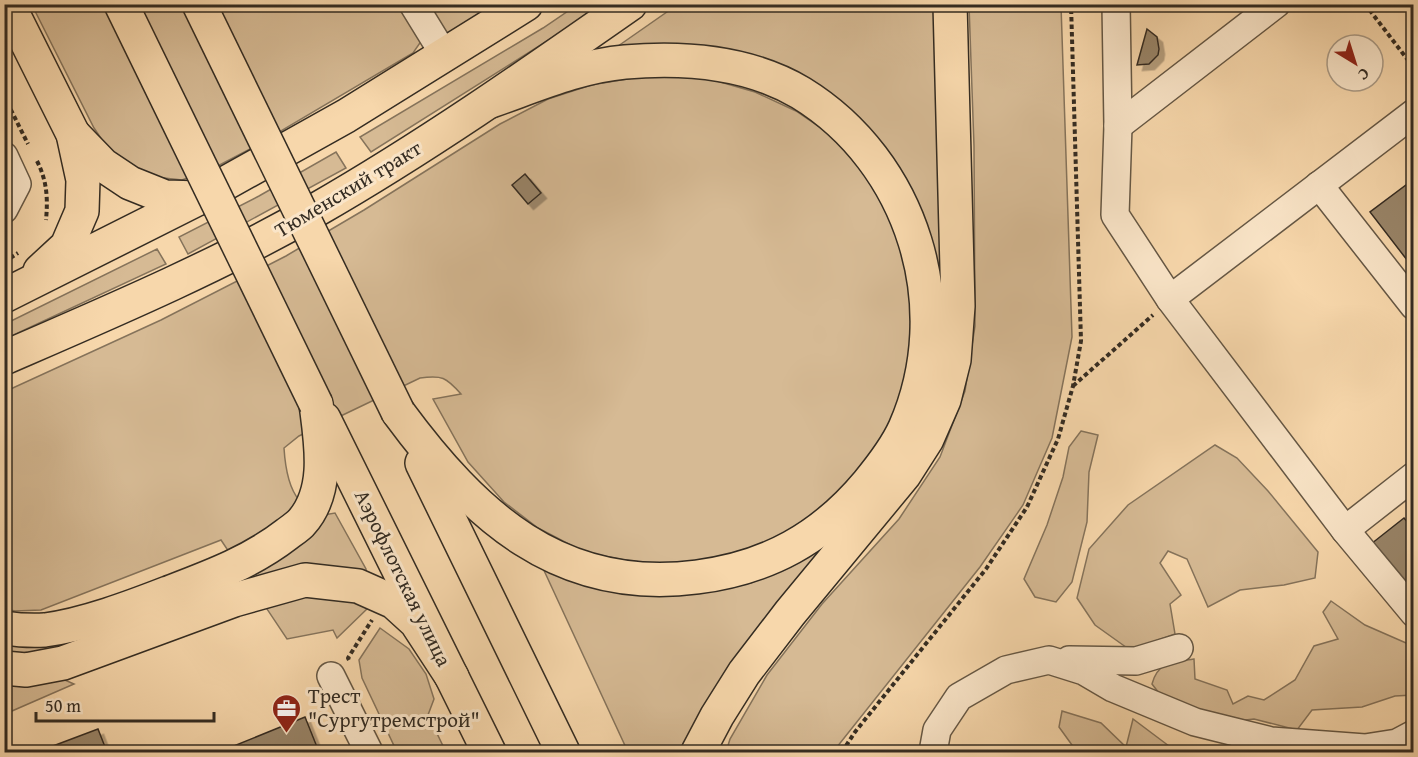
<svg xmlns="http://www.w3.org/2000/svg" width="1418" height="757" font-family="'Gentium Book Plus',serif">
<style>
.green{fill:#d6ba94;stroke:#85735b;stroke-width:1.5}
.building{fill:#998569;stroke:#342c22;stroke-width:1.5;filter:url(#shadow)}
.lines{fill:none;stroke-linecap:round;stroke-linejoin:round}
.minor-casing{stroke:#655744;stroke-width:30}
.major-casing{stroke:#342c22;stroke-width:36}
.path{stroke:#342c22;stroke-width:4;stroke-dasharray:4.5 3;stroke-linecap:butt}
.minor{stroke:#fae5c8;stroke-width:27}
.major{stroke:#f7d7ab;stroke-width:33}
.major-bridge-casing{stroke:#342c22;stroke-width:36;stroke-linecap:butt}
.major-bridge{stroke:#f7d7ab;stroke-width:33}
.labels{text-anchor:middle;stroke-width:6;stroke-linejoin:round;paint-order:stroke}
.street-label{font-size:21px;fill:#342c22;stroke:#fae5c8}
.poi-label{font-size:21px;fill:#342c22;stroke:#fae5c8;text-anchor:start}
</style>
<defs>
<filter id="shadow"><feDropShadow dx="5.5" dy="5.5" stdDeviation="0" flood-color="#0004"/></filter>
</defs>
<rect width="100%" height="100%" fill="#f7d7ab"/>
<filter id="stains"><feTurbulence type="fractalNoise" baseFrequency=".00333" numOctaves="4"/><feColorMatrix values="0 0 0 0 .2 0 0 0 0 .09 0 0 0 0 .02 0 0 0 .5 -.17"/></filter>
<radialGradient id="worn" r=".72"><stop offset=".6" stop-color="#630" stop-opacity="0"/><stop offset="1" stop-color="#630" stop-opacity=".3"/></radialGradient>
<!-- green -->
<g class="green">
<polygon points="32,5 399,5 422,40 413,53 252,148 212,169 182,180 155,177 133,169 111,153 94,128"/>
<polygon points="422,5 498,5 446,34"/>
<polygon points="577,5 599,5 555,36 371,152 360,137 543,28"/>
<polygon points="677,5 937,5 945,325 933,258 924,218 908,185 809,86 611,51"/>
<polygon points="969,5 1061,5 1072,337 1052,438 1023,505 980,567 833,752 726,752 730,739 767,675 822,604 899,519 940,457 965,391 975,326 974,146"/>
<path d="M 651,75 L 710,79 L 755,92 L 796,111 L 831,135 L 869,175 L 896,219 L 915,313 L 902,398 L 880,442 L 857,475 L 819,513 L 774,541 L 726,558 L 674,566 L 624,560 L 584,552 L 538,528 L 504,502 L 468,462 L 433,399 L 461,394 C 446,377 442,375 420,378 L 299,436 L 284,448 C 285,464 288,487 299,500 C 304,506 312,511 318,516 L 335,513 L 366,569 L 368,608 L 337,638 L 333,630 L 287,639 L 221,540 L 41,610 L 15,611 L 5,609 L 4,392 L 161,320 L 286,256 L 364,210 L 500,124 L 548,99 L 591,85 Z"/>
<polygon points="336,152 346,168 188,254 179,237 259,196"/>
<polygon points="157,249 166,264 5,339 5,324"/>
<polygon points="1081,431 1098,435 1089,472 1087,522 1072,582 1056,602 1035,597 1024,579 1047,525 1063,477 1069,447"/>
<polygon points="1215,445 1237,458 1268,491 1318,552 1315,578 1284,585 1240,590 1208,607 1187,559 1168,551 1160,563 1181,595 1170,604 1175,634 1130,650 1095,625 1077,598 1089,549 1128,505"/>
<polygon points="849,523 686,752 628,752 541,564 708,590 751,583 796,562"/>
<path d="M 1331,601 L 1365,625 L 1413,646 L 1413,695 L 1395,696 L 1362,707 L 1312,710 L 1297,730 L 1254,719 L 1228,722 L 1162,697 L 1152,684 C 1158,661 1174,662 1194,659 L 1195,679 L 1227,690 L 1233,704 L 1248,696 L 1264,700 L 1295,680 L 1314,646 L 1338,639 L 1323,612 Z"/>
<polygon points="114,624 61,647 27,653 5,654 4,641"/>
<polygon points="380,628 409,649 426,674 434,699 428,715 446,752 397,752 362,678 359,660"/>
<polygon points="58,677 74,684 5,714 4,681"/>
<polygon points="1062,711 1101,723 1126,747 1133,719 1173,749 1173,752 1077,752 1059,727"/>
</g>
<!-- building -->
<g class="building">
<polygon points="1147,29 1157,37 1159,49 1158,55 1149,64 1137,65"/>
<polygon points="525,174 541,193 528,204 512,185"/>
<polygon points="1414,179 1414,269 1370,212"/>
<polygon points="1404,518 1414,530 1414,590 1410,593 1371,544"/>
<polygon points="305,717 319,752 219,752"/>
<polygon points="98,729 107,752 37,752"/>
</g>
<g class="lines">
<defs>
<g id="minor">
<polyline points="413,4 445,56"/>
<polyline points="1116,4 1118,126 1115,215 1170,299 1345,530 1414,613"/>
<polyline points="1118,126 1276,4"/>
<polyline points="4,156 17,184 4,209"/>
<polyline points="1319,185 1414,306"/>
<polyline points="1170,299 1414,113"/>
<polyline points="1345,530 1414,476"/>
<polyline points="1069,660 1136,661 1179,648"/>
<polyline points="331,676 369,752"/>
<polyline points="933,752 937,730 959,697 1006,670 1049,660 1084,671 1113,688 1195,722 1271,741 1365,748 1397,743 1414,734"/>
</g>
<g id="major">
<polyline points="8,4 73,134 83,180 82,211 67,246 40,271"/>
<polyline points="73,134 103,165 130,183 165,197 199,198"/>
<polyline points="4,296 199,198 346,116 526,4"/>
<path d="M 4,358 C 110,312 216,267 316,210 C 424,148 527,76 630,4"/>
<path d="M 398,412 C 474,515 559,595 697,577 C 768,568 822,538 868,483 C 882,466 896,448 905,428 C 958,307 913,162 801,93 C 749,62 684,57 625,62 C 579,66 534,86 491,101"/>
<polyline points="324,419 489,752"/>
<polyline points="422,463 563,752"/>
<path d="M 4,628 C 18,630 31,631 45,630 C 84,625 132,607 168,593 C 210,577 251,562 287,534 C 291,531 297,527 301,523 C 330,491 321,443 316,404"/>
<polyline points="4,668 26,670 63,663 234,600 305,580 358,586 394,602 416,622 452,677"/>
<polyline points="698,752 717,716 744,673 790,613 904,475 927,439 944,400 954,360 958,306 950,4"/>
</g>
</defs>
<!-- minor casing -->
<use href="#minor" class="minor-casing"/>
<!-- major casing -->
<use href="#major" class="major-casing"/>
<!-- path -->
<g class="path">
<polyline points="1365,4 1414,68"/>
<polyline points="4,96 28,144"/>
<path d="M 37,161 C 47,181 48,198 46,220"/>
<polyline points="4,262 18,253"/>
<polyline points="1073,386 1153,315"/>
<polyline points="349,660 348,658 372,620"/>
<polyline points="842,752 855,732 986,569 1027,507 1058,439 1073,386 1081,341 1071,4"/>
</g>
<!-- minor -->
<use href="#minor" class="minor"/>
<!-- major -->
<use href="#major" class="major"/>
<defs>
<g id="major-bridge">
<polyline points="121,4 316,404"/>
<polyline points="199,4 398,412"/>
</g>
</defs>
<!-- major-bridge casing -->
<use href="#major-bridge" class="major-bridge-casing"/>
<!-- major-bridge -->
<use href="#major-bridge" class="major-bridge"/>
</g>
<!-- icons -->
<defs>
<symbol id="office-pin" viewBox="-11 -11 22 30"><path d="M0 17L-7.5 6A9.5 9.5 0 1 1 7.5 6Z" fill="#8f2418" stroke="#fae5c8"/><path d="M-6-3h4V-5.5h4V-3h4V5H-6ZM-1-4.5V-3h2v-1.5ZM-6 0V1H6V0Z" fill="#fff"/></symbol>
</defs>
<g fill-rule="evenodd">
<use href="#office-pin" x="270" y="692" width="33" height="45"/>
</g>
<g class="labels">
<!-- street labels -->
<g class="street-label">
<text transform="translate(348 189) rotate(-31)" y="7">Тюменский тракт</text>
<text transform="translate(403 578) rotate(64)" y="7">Аэрофлотская улица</text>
</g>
<!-- poi labels -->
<g class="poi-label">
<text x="308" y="703">Трест<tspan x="308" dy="24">"Сургутремстрой"</tspan></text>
</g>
</g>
<!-- margin -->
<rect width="1418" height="757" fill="none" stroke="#f7d7ab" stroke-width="24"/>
<rect x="6" y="6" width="1406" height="745" fill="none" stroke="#342c22" stroke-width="3"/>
<rect x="12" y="12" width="1394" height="733" fill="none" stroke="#342c22" stroke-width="1.5"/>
<!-- north arrow -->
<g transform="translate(1355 63) rotate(142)"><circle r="28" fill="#fae5c8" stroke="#ab9b86" stroke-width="1.5"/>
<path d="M0-4.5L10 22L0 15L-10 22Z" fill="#8f2418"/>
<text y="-9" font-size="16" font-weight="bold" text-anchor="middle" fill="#342c22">С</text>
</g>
<!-- scale -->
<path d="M36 712v9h178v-9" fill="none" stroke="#342c22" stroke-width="3"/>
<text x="45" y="712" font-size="18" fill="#342c22" stroke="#fae5c8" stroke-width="4.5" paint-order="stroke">50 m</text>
<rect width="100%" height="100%" filter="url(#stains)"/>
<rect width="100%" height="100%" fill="url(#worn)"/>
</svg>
